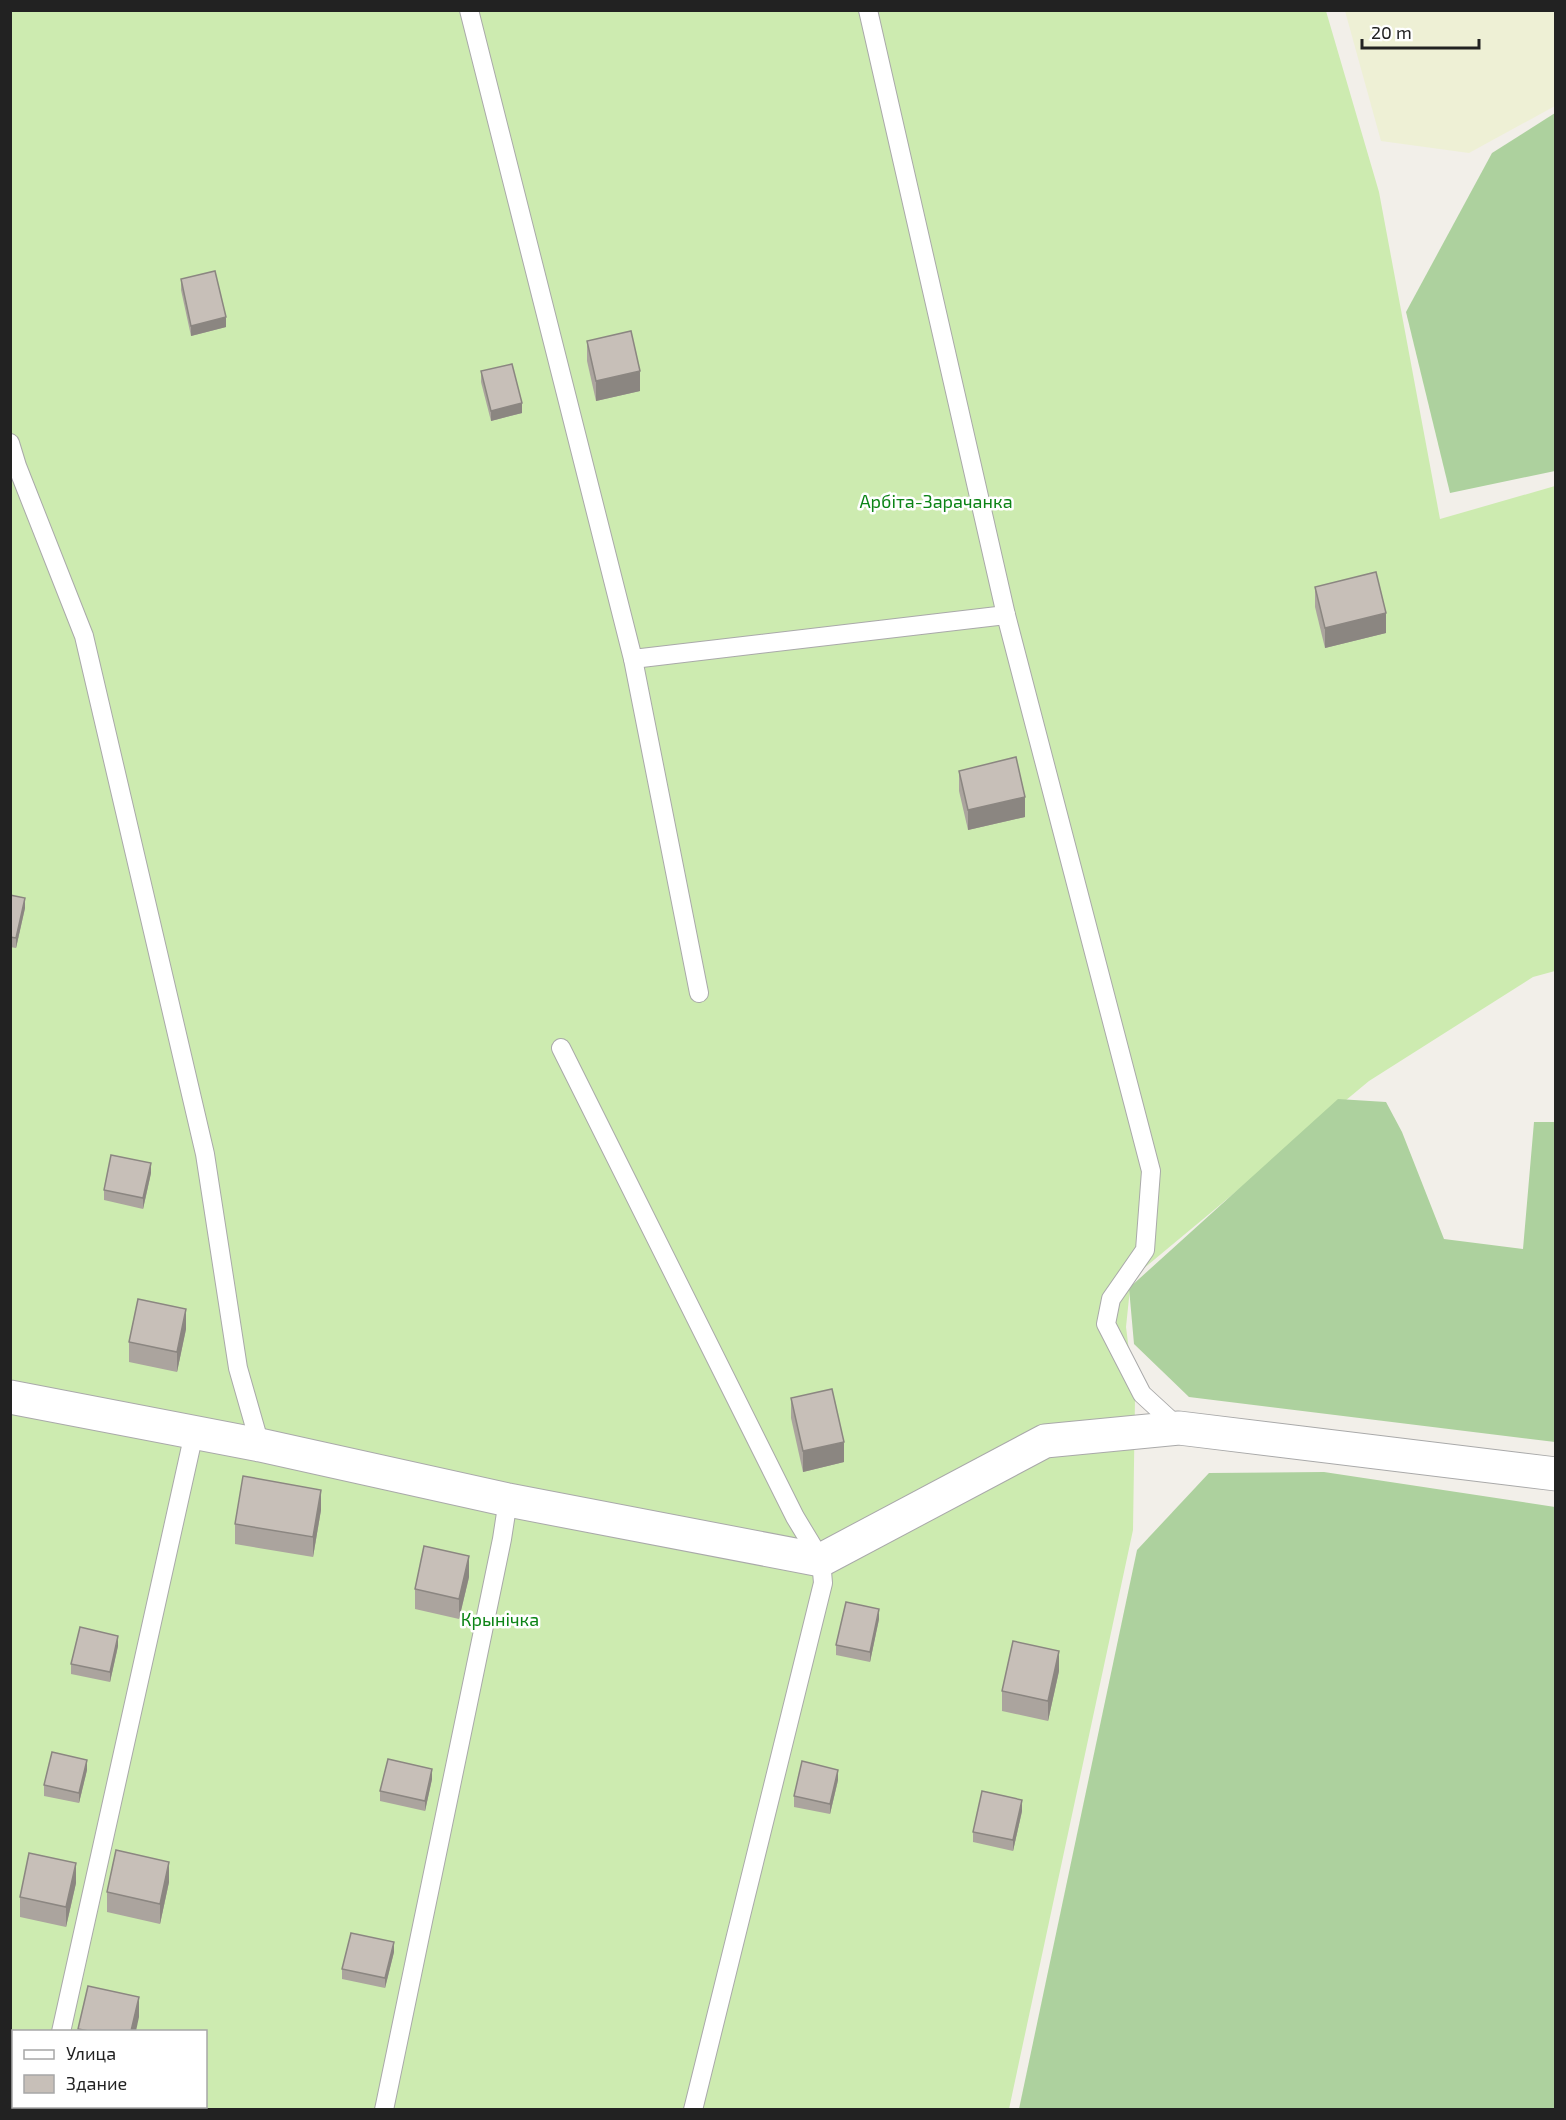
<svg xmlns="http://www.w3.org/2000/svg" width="1566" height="2120" font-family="'Exo 2',sans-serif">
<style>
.farmland{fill:#eef0d5}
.grass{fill:#cdebb0;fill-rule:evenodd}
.forest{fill:#add19e}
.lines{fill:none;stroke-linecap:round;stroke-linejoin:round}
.service-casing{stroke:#a9a9a9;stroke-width:20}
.minor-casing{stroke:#a9a9a9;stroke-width:35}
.service{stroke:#fff;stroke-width:18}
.minor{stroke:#fff;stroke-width:33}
.wall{fill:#aba49e}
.shaded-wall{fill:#8b8681}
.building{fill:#c7bfb8;stroke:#8b8681;stroke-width:1.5}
.labels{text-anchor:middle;stroke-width:5;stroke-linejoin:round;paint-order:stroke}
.park-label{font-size:18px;fill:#0c8416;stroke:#fff}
</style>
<rect width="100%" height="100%" fill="#f2efe9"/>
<!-- farmland -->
<polygon class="farmland" points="1345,11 1555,11 1555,106 1469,153 1381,141"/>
<!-- grass -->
<path class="grass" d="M 11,11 L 1326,11 L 1379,192 L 1440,519 L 1555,486 L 1555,971 L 1533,977 L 1369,1081 L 1131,1279 L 1126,1327 L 1135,1399 L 1133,1530 L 1009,2109 L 11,2110 ZM 14,2032 L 206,2032 L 206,2106 L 14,2106 Z"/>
<!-- forest -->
<g class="forest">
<polygon points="1555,113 1555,471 1450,493 1406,312 1492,153"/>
<polygon points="1338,1099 1386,1102 1402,1132 1444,1239 1523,1249 1534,1122 1555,1122 1555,1442 1189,1397 1134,1344 1129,1288"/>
<polygon points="1324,1472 1555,1507 1555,2109 1019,2109 1137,1550 1209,1473"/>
</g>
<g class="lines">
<defs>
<g id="service">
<polyline points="469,10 633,659 1006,615"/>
<polyline points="868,10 1006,615 1151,1171 1145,1250 1111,1299 1106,1324 1142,1394 1179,1428"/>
<polyline points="10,443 17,466 84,636 205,1154 238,1368 260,1445"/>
<polyline points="633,659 699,993"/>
<polyline points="561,1048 795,1517 821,1560 823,1583 693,2110"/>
<polyline points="61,2032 194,1433"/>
<polyline points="10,2086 14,2086"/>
<polyline points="107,2106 119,2110"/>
<polyline points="384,2110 502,1539 508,1500"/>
</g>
<polyline id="minor" points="10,1397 260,1445 508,1500 821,1560 1045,1441 1179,1428 1556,1474"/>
</defs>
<!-- service casing -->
<use href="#service" class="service-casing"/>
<!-- minor casing -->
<use href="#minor" class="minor-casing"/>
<!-- service -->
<use href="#service" class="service"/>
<!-- minor -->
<use href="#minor" class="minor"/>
</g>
<!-- wall -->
<g class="wall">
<polygon points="181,279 226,327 191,336 181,290"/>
<polygon points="587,341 640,391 596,401 587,361"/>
<polygon points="481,371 522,413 491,421 481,382"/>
<polygon points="1315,587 1386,633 1325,648 1315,607"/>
<polygon points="959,771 1025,817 968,830 959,791"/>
<polygon points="10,895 25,908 16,948 10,947"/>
<polygon points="151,1173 143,1209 104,1200 104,1190"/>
<polygon points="186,1329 177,1372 129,1362 129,1342"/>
<polygon points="791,1398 844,1462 803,1472 791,1418"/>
<polygon points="321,1510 313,1557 235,1544 235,1524"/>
<polygon points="469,1577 459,1619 415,1609 415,1589"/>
<polygon points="879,1619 870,1662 836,1655 836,1645"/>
<polygon points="118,1646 110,1682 71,1674 71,1664"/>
<polygon points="1059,1671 1048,1721 1002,1711 1002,1691"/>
<polygon points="87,1770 79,1803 44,1796 44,1785"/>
<polygon points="432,1779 425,1811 380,1801 380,1791"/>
<polygon points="838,1780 830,1814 794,1807 794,1796"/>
<polygon points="1022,1811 1013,1851 973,1842 973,1832"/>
<polygon points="169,1882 160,1924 107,1912 107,1892"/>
<polygon points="76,1883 66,1927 20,1917 20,1897"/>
<polygon points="394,1952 385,1988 342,1979 342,1969"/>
</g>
<!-- shaded-wall -->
<g class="shaded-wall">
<polygon points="226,317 226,327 191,336 191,326"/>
<polygon points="640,371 640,391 596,401 596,381"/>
<polygon points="522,403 522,413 491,421 491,411"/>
<polygon points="1386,613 1386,633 1325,648 1325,628"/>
<polygon points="1025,797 1025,817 968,830 968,810"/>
<polygon points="25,898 25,908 16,948 16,938"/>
<polygon points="12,1013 12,1023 10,1030 10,1020"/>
<polygon points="151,1163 151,1173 143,1209 143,1198"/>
<polygon points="186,1309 186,1329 177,1372 177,1352"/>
<polygon points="844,1442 844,1462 803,1472 803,1451"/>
<polygon points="321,1490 321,1510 313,1557 313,1537"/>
<polygon points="469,1556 469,1577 459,1619 459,1599"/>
<polygon points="879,1609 879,1619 870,1662 870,1652"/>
<polygon points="118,1636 118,1646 110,1682 110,1672"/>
<polygon points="1059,1651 1059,1671 1048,1721 1048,1701"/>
<polygon points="87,1760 87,1770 79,1803 79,1793"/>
<polygon points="432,1769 432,1779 425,1811 425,1801"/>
<polygon points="838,1770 838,1780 830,1814 830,1804"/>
<polygon points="1022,1800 1022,1811 1013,1851 1013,1840"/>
<polygon points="169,1862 169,1882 160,1924 160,1904"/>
<polygon points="76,1863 76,1883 66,1927 66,1907"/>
<polygon points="394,1942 394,1952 385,1988 385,1978"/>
<polygon points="139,1997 139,2017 136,2031 131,2031"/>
</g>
<!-- building -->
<g class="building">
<polygon points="215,271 226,317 191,326 181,279"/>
<polygon points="631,331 640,371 596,381 587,341"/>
<polygon points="512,364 522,403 491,411 481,371"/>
<polygon points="1376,572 1386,613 1325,628 1315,587"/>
<polygon points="1016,757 1025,797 968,810 959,771"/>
<polygon points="10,895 25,898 16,938 10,937"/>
<polygon points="111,1155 151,1163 143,1198 104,1190"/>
<polygon points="138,1299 186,1309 177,1352 129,1342"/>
<polygon points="832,1389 844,1442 803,1451 791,1398"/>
<polygon points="243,1476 321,1490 313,1537 235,1524"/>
<polygon points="424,1546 469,1556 459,1599 415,1589"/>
<polygon points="846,1602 879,1609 870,1652 836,1645"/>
<polygon points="80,1627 118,1636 110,1672 71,1664"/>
<polygon points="1013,1641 1059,1651 1048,1701 1002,1691"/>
<polygon points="52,1752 87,1760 79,1793 44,1785"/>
<polygon points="388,1759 432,1769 425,1801 380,1791"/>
<polygon points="802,1761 838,1770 830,1804 794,1796"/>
<polygon points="982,1791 1022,1800 1013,1840 973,1832"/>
<polygon points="116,1850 169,1862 160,1904 107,1892"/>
<polygon points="29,1853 76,1863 66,1907 20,1897"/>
<polygon points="351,1933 394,1942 385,1978 342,1969"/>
<polygon points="88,1986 139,1997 131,2031 89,2031 78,2029"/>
</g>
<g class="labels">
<!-- park labels -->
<g class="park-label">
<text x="936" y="508">Арбіта-Зарачанка</text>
<text x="500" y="1626">Крынічка</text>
</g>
</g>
<!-- border -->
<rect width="1566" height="2120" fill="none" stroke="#222222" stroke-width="24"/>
<!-- legend -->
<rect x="12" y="2030" width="195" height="78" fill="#ffffff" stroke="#a7a7a7" stroke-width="1.5"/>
<rect x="24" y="2050" width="30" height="9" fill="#ffffff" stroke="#a7a7a7" stroke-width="1.5"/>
<text x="66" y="2060" font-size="18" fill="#222222">Улица</text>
<rect x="24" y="2075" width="30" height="18" fill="#c7bfb8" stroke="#a7a7a7" stroke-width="1.5"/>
<text x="66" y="2090" font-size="18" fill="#222222">Здание</text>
<!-- scale -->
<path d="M1362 39v9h117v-9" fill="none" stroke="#222222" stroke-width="3"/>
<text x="1371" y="39" font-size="18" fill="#222222" stroke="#ffffff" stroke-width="4.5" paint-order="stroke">20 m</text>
</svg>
